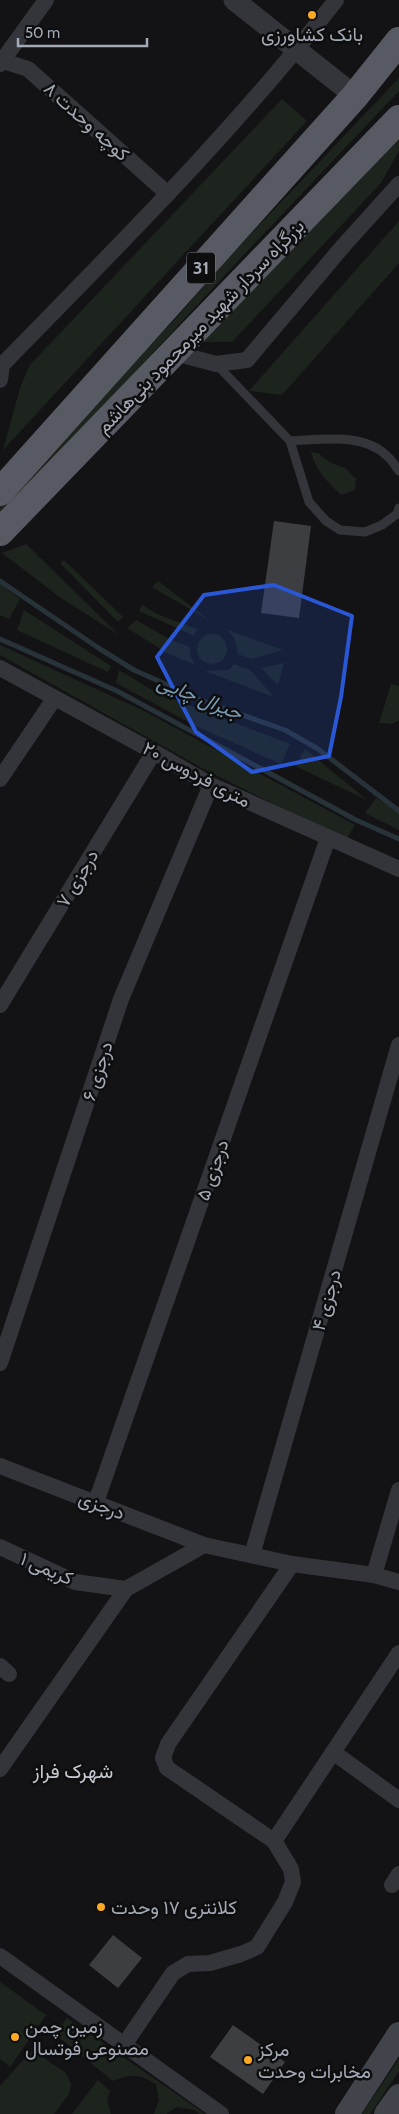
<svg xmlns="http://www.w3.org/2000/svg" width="399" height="2114" font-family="Cabin,Vazirmatn,sans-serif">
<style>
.green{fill:#1d241d}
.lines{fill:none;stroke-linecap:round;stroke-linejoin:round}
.stream{stroke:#283239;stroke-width:5}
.building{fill:#3c3e42}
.service{stroke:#33353a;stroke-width:9}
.minor{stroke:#33353a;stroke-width:16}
.tertiary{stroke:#33353a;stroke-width:21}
.secondary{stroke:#41444a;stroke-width:24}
.trunk{stroke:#575a62;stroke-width:28}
.marked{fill:#2a57d5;fill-opacity:0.2;stroke:#2a57d5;stroke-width:4;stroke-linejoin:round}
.poi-dot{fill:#fba924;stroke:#0e0e0f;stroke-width:2}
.labels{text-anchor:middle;stroke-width:5;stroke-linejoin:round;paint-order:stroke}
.shield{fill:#0e0e0f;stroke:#767b84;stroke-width:1}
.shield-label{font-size:18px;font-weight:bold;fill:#a3aab6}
.poi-label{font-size:19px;fill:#a3aab6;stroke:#0e0e0f;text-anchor:start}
.street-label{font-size:19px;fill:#a3aab6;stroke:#0e0e0f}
.water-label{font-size:20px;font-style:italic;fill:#789ab3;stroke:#0e0e0f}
.neighbourhood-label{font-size:20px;fill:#c5c9d2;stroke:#0e0e0f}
</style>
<rect width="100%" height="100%" fill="#131315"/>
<!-- green -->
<g class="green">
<polygon points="399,78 399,91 238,261 0,518 0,504 177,317 230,256"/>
<polygon points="282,99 307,121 3,450 20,388 29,366"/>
<polygon points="399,123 399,151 381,183 232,342 185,342"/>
<polygon points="399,221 399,263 282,395 249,391"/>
<path d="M 311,452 L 318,453 L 329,462 L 345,468 L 356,479 L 355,490 L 341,495 C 328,482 315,470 311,452 Z"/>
<polygon points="26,544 119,635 61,598 2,553"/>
<polygon points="62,561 65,561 123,617 118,622 61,564"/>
<polygon points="158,581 210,621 152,587"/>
<polygon points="0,584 20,599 9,619 0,615"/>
<polygon points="142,605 157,614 197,629 194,636 139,611"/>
<polygon points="24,610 111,666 108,672 17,630"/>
<polygon points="136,620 171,640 190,647 190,655 195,665 167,653 127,628"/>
<path d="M 224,629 L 228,630 L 283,650 L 252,659 L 238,654 C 236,644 235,633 224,629 Z"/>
<circle cx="212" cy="649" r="15"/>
<polygon points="0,645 144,711 355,825 346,840 202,768 0,655"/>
<polygon points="284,663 278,685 261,668"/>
<polygon points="234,664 250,670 274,697 205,671 229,670"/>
<polygon points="119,670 157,693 290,744 281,764 196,726 116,683"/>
<polygon points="391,684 399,686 399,720 392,724 379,723"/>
<polygon points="305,749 367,800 295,766"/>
<polygon points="376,798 399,812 399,830 365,813"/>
<polygon points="0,1982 46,2015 10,2067 0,2059"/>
<path d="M 67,2018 L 205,2114 L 199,2114 L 195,2110 L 177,2107 L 166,2114 L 154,2114 L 159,2100 L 156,2084 C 139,2074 131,2073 113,2081 L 55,2034 Z"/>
<polygon points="32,2050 66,2073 71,2084 69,2094 54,2114 0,2114 0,2086"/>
<polygon points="399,2059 399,2071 370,2114 362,2114"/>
<polygon points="98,2080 110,2091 107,2101 111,2114 72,2114"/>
</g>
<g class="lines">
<!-- stream -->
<g class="stream">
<polyline points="0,581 100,649 134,670 203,701 285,730 318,749 399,811"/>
<polyline points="0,639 117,691 356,820 399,839"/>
</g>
</g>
<!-- building -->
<g class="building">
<polygon points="274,521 311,526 299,618 261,613"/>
<polygon points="113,1935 142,1958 118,1988 89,1965"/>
<polygon points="233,2025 285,2062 263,2094 210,2057"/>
</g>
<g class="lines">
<!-- service -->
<g class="service">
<polyline points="216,364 290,441 309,502 326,521 340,530 365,532 382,525 397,514 399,508"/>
<path d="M 290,441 C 320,440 363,432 387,456 C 392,460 395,466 399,471"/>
</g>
<!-- minor -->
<g class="minor">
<polyline points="0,59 3,61 28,69 168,194"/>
<polyline points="0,64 46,0"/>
<polyline points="175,353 216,364 247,360 344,245 399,184"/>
<path d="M 0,380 L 2,365 C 117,247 235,130 336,0"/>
<polyline points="0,668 154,752 211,785 399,869"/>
<polyline points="0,779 54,699"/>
<polyline points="0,1005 154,752"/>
<polyline points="0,1363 121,999 211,785"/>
<polyline points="0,1466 204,1545 292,1564 374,1575 399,1582"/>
<polyline points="96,1502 328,838"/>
<polyline points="0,1547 75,1582 126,1589 204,1545"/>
<polyline points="252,1555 399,1045"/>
<polyline points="374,1575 399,1490"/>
<polyline points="0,1666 9,1674"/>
<polyline points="333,1752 399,1800"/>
<polyline points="0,1769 126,1589"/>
<polyline points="274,1841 399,1653"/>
<polyline points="392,1885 399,1874"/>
<polyline points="0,1956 221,2114"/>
<polyline points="124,2045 173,1973 188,1964 210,1963 241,1954 257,1947 285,1902 293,1882 291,1869 274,1841 167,1768 163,1758 168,1744 292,1564"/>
</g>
<!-- tertiary -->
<polyline class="tertiary" points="234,0 355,96"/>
<!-- secondary -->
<g class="secondary">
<polyline points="347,2114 399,2034"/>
<polyline points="386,2114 399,2096"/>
</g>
<!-- trunk -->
<g class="trunk">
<polyline points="0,492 355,96 399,41"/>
<polyline points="0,532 399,119"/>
</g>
</g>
<!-- marked area -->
<path class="marked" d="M 274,585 L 352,616 L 341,697 L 329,756 L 252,772 L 196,732 L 157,657 L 204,595 Z"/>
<!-- markers -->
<g class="poi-dot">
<circle cx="312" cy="15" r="5"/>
<circle cx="101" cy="1907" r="5"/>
<circle cx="15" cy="2037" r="5"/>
<circle cx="248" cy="2060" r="5"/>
</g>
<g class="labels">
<!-- shield labels -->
<rect class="shield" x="187" y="252.5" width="28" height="31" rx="4"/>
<g class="shield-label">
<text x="201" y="274">31</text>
</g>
<!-- poi labels -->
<g class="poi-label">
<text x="312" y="41" text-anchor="middle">بانک کشاورزی</text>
<text x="111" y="1914">کلانتری ۱۷ وحدت</text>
<text x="25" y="2033">زمین چمن<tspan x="25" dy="22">مصنوعی فوتسال</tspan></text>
<text x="258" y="2056">مرکز<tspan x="258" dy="22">مخابرات وحدت</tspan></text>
</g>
<!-- street labels -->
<g class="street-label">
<text transform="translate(87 121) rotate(42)" y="7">کوچه وحدت ۸</text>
<text transform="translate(200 326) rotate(-46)" y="7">بزرگراه سردار شهید میرمحمود بنی‌هاشم</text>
<text transform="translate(197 774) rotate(28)" y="7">۲۰ متری فردوس</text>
<text transform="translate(77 878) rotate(-59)" y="7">درجزی ۷</text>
<text transform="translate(97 1071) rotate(-72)" y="7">درجزی ۶</text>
<text transform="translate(212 1170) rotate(-71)" y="7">درجزی ۵</text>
<text transform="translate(326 1300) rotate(-74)" y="7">درجزی ۴</text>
<text transform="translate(102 1505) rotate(21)" y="7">درجزی</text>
<text transform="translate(47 1568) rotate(23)" y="7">کریمی ۱</text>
</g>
<!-- water labels -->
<g class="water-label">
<text transform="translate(200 697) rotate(22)" y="7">جیرال چایی</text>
</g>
<!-- neighbourhood labels -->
<g class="neighbourhood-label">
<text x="73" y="1778">شهرک فراز</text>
</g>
</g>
<!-- scale -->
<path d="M18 38v8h129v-8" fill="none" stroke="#a3aab6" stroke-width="2.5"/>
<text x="25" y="38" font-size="15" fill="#a3aab6" stroke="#0e0e0f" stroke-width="4" paint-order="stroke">50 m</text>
</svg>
